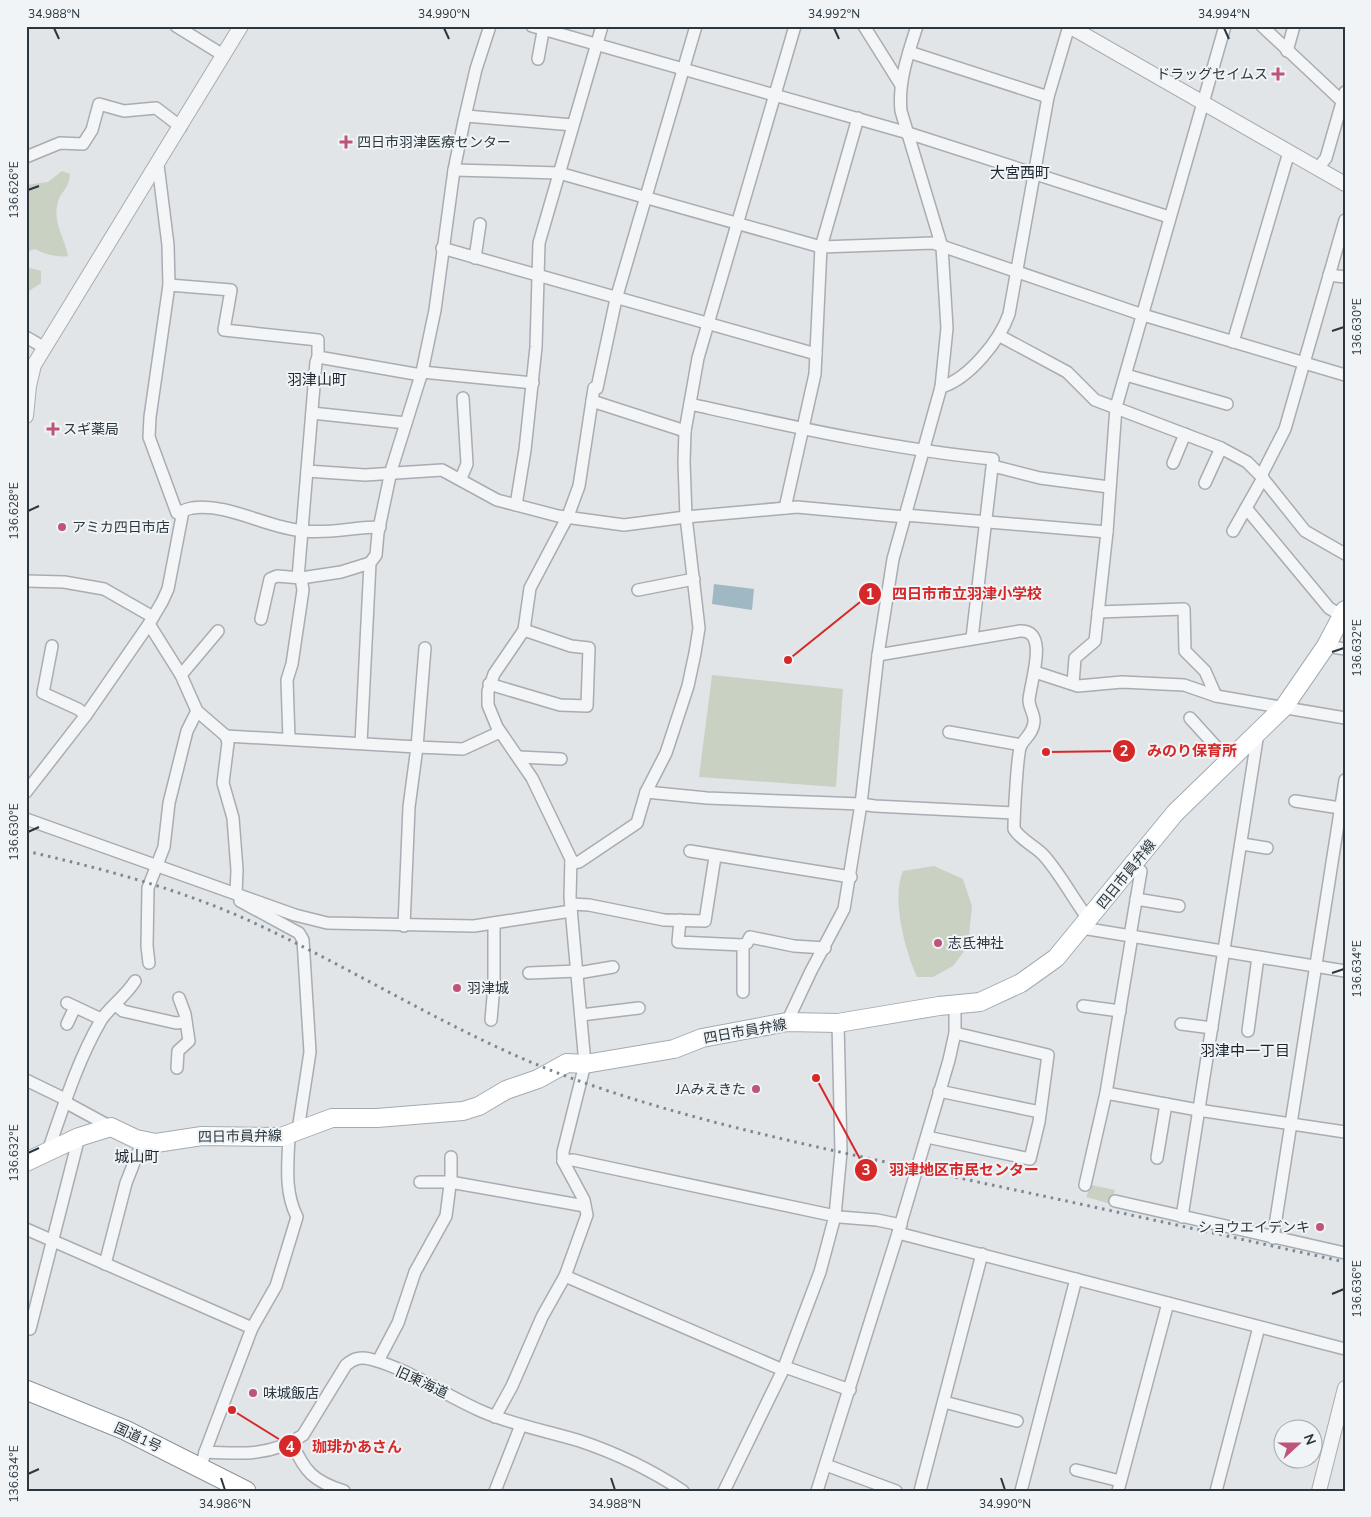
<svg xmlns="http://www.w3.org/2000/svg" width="1371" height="1517" font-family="'Nunito Sans','Noto Sans JP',sans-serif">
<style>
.green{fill:#c9d1c3}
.water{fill:#a0b8c4}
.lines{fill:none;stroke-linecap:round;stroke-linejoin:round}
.minor-casing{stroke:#a7adb2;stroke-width:14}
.tertiary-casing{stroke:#a7adb2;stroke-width:16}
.primary-casing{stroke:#a2abb2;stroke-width:20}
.trunk-casing{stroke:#8a959d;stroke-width:21}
.minor{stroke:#f3f5f7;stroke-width:11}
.tertiary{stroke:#f3f5f7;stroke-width:14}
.primary{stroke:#fff;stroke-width:18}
.trunk{stroke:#fff;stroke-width:19}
.rail{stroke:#7c8790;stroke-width:3;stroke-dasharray:2.5 5;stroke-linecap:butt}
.ticks{fill:none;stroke:#2b363e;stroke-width:2}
.poi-dot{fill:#bf5479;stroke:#f0f4f6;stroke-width:2}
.labels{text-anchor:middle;stroke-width:4;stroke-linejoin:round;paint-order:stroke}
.poi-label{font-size:14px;fill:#2b363e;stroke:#f0f4f6;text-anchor:start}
.street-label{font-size:14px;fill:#2b363e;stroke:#f0f4f6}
.neighbourhood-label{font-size:15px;fill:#1d262f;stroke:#f0f4f6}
.leader{fill:none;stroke:#d62828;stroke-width:2}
.callout-dot{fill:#d62828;stroke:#f0f4f6;stroke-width:2}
.mark-label{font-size:15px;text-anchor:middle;font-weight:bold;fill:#fff}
.callout-label{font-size:15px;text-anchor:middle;font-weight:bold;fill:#d62828;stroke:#f0f4f6;stroke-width:4;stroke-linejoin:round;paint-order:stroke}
.neatline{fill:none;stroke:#2b363e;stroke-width:2}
.ticks-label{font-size:12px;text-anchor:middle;fill:#2b363e}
</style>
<rect width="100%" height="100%" fill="#e1e5e8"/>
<!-- green -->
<g class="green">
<path d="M 62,171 L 70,174 C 69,189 61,191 58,202 C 52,222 65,238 68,256 C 58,258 44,254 35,249 L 26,252 L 26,185 L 48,182 Z"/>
<polygon points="26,267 41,271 41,283 26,293"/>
<polygon points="712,675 843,689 836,787 699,777"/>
<path d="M 934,866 L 963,879 L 972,906 L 968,946 L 953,966 L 933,977 L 917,977 C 905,951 891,898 903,871 Z"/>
<polygon points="1091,1185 1115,1190 1111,1204 1086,1197"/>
</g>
<!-- water -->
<polygon class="water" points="714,584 754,589 752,610 712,604"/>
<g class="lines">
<defs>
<g id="minor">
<polyline points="176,26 223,55"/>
<polyline points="532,26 908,133 1169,217"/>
<polyline points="864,26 901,85"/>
<polyline points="1262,26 1345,104"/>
<polyline points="1287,51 1294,26"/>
<polyline points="909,52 1048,97"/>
<polyline points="538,59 544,26"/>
<polyline points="466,116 573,125"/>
<polyline points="26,157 60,143 83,144 92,130 99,104 124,111 156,108 181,127"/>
<path d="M 158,165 L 168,245 L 169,285 L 150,417 L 149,437 L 177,513 C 182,511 187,509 192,508 C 230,503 266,528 304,531 C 330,534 354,527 380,527"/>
<polyline points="1318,168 1326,158 1345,92"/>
<polyline points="454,170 559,173 821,247 933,243 1143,315 1345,375"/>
<polyline points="442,248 816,354"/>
<polyline points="475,258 480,224"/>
<polyline points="1329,275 1345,277"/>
<polyline points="169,285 231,290 224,330 318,340 318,357 421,375"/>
<polyline points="1000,336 1067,372 1095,400 1221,448 1247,462 1261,476 1305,531 1345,554"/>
<polyline points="26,337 45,348"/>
<polyline points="1233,342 1289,152"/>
<polyline points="422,372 533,383"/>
<polyline points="1126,375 1227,404"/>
<path d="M 941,387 C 969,379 1000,340 1009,314 L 1048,97 L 1069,26"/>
<polyline points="592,401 685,431"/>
<path d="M 690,404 C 790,426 890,449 993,459 L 972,638"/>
<polyline points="312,413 406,423"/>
<polyline points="1173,463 1185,434"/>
<polyline points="993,466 1040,478 1109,487"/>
<polyline points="307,471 365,475 442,470 497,500 558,516 624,525 686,517 797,507 905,517"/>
<polyline points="1261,476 1285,429 1345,220"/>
<polyline points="461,478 467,464 463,398"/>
<polyline points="1205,483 1221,448"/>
<polyline points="516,505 525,450 536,347 539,243 602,26"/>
<polyline points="785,508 815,374 821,247 858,118"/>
<polyline points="1246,508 1329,608 1342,616"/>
<polyline points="905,515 1107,532"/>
<polyline points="1233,531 1263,478"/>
<polyline points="298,578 316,362 318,357"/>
<polyline points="301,578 341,572 370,563"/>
<polyline points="26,581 64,582 104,589 153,617"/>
<polyline points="638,590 694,579"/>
<polyline points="1098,612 1184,609 1185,651 1205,671 1216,696"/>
<polyline points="261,619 270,579 277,576 301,578 303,590 292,664 287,680 289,739"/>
<polyline points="149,624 181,675 197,711 226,736 228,743 223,783 233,818 237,870 236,894"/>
<polyline points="52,646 43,693 78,709 86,715"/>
<polyline points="1326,646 1345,649"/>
<polyline points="425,648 417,747 463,749 500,732"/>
<path d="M 878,655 L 1020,631 C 1050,629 1030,683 1029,700 C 1029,708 1035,715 1034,722 C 1033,733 1026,737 1021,745 C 1017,753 1014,817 1014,829 C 1022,842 1037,846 1046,858 C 1062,877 1074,900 1089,920"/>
<polyline points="1035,672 1078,686 1122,682 1184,685 1216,696 1345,718"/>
<polyline points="181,675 218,631"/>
<polyline points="489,684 560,705 587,706 589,648 571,646 524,630"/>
<polyline points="1073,684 1075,658 1095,641 1107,532 1116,407 1225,26"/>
<polyline points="1190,718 1229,761"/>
<polyline points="949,732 1021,745"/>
<polyline points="226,736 417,747 409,807 404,926"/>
<polyline points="361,743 370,563 376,555 378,533 391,471 422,372 435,310 454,170 464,121 476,69 490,26"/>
<polyline points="519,757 561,759"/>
<polyline points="26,792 86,715 149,624 162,602 168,589 183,511"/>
<polyline points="646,792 707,798 861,804 875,806 1014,813"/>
<polyline points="1295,801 1340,808"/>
<polyline points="26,819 295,915 327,923 474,926 571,911"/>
<polyline points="1242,844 1267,848"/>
<polyline points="690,851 851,877"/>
<polyline points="571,863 579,862 637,823 646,792 666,753 688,686 695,653 699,628 686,517 684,462 685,431 698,358 795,26"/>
<polyline points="242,897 240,901 299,933 303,940 310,1052 298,1130"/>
<polyline points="1136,899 1179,906"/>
<polyline points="571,904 589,905 664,920 705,921 715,857"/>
<polyline points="680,920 678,942 743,945 743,992"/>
<polyline points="1082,928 1345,971"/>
<polyline points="1130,936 1141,871"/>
<polyline points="743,945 747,943 750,937 794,946 825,948"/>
<polyline points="149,963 147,946 148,888 164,847 169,803 187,731 197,711"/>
<polyline points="529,973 577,971"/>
<polyline points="578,973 613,967"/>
<polyline points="67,1003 101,1019"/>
<polyline points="116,1005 123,1011 176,1023 186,1022"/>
<polyline points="1083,1006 1120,1011"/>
<polyline points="581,1015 639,1008"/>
<polyline points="491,1020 494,986 494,923"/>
<path d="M 787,1022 L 811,971 L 844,909 L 861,804 L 878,655 L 893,559 L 941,387 L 947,328 L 942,247 L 901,111 C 898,82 908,54 917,26"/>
<polyline points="67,1024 75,1007"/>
<polyline points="1181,1024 1212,1028"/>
<polyline points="1248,1031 1258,957"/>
<polyline points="177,1068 178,1051 189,1041 185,1014 179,998"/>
<polyline points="26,1080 65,1099"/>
<polyline points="939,1091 1040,1112"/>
<polyline points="1106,1093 1132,936"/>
<polyline points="65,1102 111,1127"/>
<polyline points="927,1137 1030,1159 1039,1122 1048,1055 955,1033"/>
<path d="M 48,1151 C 63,1108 77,1062 100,1022 C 107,1009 126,996 135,981"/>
<polyline points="1157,1158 1166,1104"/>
<polyline points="563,1161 573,1160 840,1217 877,1220 901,1225"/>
<polyline points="420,1182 450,1182 585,1206"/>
<polyline points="1085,1185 1106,1093 1198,1110 1345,1132"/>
<polyline points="1115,1201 1345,1253"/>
<polyline points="1182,1217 1258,733"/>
<polyline points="26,1229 252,1328"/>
<polyline points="898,1233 1345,1349"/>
<polyline points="1273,1238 1345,780"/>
<polyline points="105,1264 126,1183 143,1140"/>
<polyline points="565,1276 783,1370"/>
<polyline points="30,1329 79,1137"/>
<polyline points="378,1361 398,1323 415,1272 446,1216 451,1177 451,1157"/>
<polyline points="785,1367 850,1390"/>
<polyline points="944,1402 1017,1421"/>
<polyline points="495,1417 512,1386 542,1317 565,1276 587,1215 584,1200 563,1161 563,1152 585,1064 570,897 571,859 532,778 497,727 488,705 488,691 494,674 524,630 530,588 568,516 579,486 594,388 597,388 616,299 696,26"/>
<path d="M 292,1443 C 305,1472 313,1481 344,1491"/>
<path d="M 205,1452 L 252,1328 L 276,1286 L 297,1217 C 284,1191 288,1164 289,1136"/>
<polyline points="826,1465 896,1491"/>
<path d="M 201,1467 L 205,1452 C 240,1454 273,1456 303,1435 L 346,1365 C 354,1358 360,1357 370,1359 C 409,1369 444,1395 481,1411 C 513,1425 547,1431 580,1441 C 616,1453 651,1470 683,1491"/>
<polyline points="1076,1470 1120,1481"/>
<polyline points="495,1491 521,1425"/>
<polyline points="724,1491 783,1370 820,1272 835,1216 841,1152 838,1023"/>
<polyline points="817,1491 898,1233 949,1060 955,1033 955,1005"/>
<polyline points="920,1491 982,1254"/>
<polyline points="1021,1491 1076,1279"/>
<polyline points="1118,1491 1168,1303"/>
<polyline points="1216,1491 1259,1327"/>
</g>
<g id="tertiary">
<polyline points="1069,26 1345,184"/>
<polyline points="26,416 29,386 34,365 241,26"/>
<polyline points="1319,1491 1345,1388"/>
</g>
<polyline id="primary" points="26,1162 79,1137 111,1127 136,1139 156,1143 202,1136 281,1137 332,1118 377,1118 463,1111 479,1106 506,1090 538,1079 567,1063 585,1064 674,1049 702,1038 787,1022 838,1023 939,1006 980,1002 1021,983 1056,958 1175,813 1284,707 1326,646 1345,610"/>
<polyline id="trunk" points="26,1390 125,1430 246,1491"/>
</defs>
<!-- minor casing -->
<use href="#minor" class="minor-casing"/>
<!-- tertiary casing -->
<use href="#tertiary" class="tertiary-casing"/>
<!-- primary casing -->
<use href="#primary" class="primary-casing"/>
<!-- trunk casing -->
<use href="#trunk" class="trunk-casing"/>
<!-- minor -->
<use href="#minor" class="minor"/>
<!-- tertiary -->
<use href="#tertiary" class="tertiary"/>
<!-- primary -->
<use href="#primary" class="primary"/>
<!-- trunk -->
<use href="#trunk" class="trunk"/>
<!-- rail -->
<path class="rail" d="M 26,851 C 108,870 188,891 265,928 C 372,979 472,1044 585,1083 C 699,1123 817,1147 936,1173 C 1072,1202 1209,1232 1345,1262"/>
</g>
<!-- ticks -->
<path class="ticks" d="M 54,28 L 59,39M 444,28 L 449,39M 834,28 L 839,39M 1224,28 L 1229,39M 28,190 L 39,186M 1332,331 L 1344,327M 28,511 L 39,506M 1332,652 L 1344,648M 28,832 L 39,827M 1332,973 L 1344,969M 28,1153 L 39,1148M 1332,1294 L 1344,1289M 28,1474 L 39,1469M 221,1478 L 225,1490M 611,1478 L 615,1490M 1001,1478 L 1005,1490"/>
<!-- markers -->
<g class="poi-dot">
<path d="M1275.5 66.5h5v5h5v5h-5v5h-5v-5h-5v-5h5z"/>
<path d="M343.5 134.5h5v5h5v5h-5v5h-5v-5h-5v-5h5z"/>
<path d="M50.5 421.5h5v5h5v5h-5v5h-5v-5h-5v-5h5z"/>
<circle cx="62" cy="527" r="5"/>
<circle cx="938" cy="943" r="5"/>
<circle cx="457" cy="988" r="5"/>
<circle cx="756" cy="1089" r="5"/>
<circle cx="1320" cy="1227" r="5"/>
<circle cx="253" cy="1393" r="5"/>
</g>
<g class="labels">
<!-- poi labels -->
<g class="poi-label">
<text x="1268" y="79" text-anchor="end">ドラッグセイムス</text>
<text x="357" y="147">四日市羽津医療センター</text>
<text x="63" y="434">スギ薬局</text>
<text x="72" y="532">アミカ四日市店</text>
<text x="948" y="948">志氐神社</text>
<text x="467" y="993">羽津城</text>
<text x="746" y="1094" text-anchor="end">JAみえきた</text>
<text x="1310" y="1232" text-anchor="end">ショウエイデンキ</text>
<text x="263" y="1398">味城飯店</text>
</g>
<!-- street labels -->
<g class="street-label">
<text transform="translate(1126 874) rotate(-51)" y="5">四日市員弁線</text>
<text transform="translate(745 1031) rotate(-10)" y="5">四日市員弁線</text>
<text transform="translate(240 1136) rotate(-1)" y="5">四日市員弁線</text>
<text transform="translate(422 1382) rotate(25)" y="5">旧東海道</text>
<text transform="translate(138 1437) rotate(25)" y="5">国道1号</text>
</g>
<!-- neighbourhood labels -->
<g class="neighbourhood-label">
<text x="1020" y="178">大宮西町</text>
<text x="317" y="385">羽津山町</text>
<text x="1245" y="1056">羽津中一丁目</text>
<text x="137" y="1162">城山町</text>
</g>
</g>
<!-- callouts -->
<path class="leader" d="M788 660L870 594M1046 752L1124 751M816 1078L866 1170M232 1410L290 1446"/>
<g class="callout-dot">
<circle cx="788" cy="660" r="5"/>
<circle cx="1046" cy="752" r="5"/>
<circle cx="816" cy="1078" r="5"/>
<circle cx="232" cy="1410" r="5"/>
<circle cx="870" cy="594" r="12"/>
<circle cx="1124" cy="751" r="12"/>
<circle cx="866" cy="1170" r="12"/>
<circle cx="290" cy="1446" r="12"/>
</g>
<g class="mark-label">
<text x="870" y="599">1</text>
<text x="1124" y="756">2</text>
<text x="866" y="1175">3</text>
<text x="290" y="1452">4</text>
</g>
<g class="callout-label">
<text x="967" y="599">四日市市立羽津小学校</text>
<text x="1192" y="756">みのり保育所</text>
<text x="964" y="1175">羽津地区市民センター</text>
<text x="357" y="1452">珈琲かあさん</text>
</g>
<!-- border -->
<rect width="1371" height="1517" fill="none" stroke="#f0f4f6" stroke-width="55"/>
<!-- north arrow -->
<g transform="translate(1298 1444) rotate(69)"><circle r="24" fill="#f0f4f6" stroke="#a1a8ac"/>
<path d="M0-4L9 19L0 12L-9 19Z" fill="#bf5479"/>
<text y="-8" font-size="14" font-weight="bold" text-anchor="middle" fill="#2b363e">N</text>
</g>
<rect x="28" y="28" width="1316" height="1462" class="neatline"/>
<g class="ticks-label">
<text x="54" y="18">34.988°N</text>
<text x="444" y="18">34.990°N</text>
<text x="834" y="18">34.992°N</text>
<text x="1224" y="18">34.994°N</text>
<text transform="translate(14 190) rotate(-90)" y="4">136.626°E</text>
<text transform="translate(1357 327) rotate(-90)" y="4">136.630°E</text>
<text transform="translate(14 511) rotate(-90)" y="4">136.628°E</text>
<text transform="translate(1357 648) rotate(-90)" y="4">136.632°E</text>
<text transform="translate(14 832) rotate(-90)" y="4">136.630°E</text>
<text transform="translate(1357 969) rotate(-90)" y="4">136.634°E</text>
<text transform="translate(14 1153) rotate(-90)" y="4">136.632°E</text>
<text transform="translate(1357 1289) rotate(-90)" y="4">136.636°E</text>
<text transform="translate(14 1474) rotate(-90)" y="4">136.634°E</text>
<text x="225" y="1508">34.986°N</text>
<text x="615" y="1508">34.988°N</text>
<text x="1005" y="1508">34.990°N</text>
</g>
</svg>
